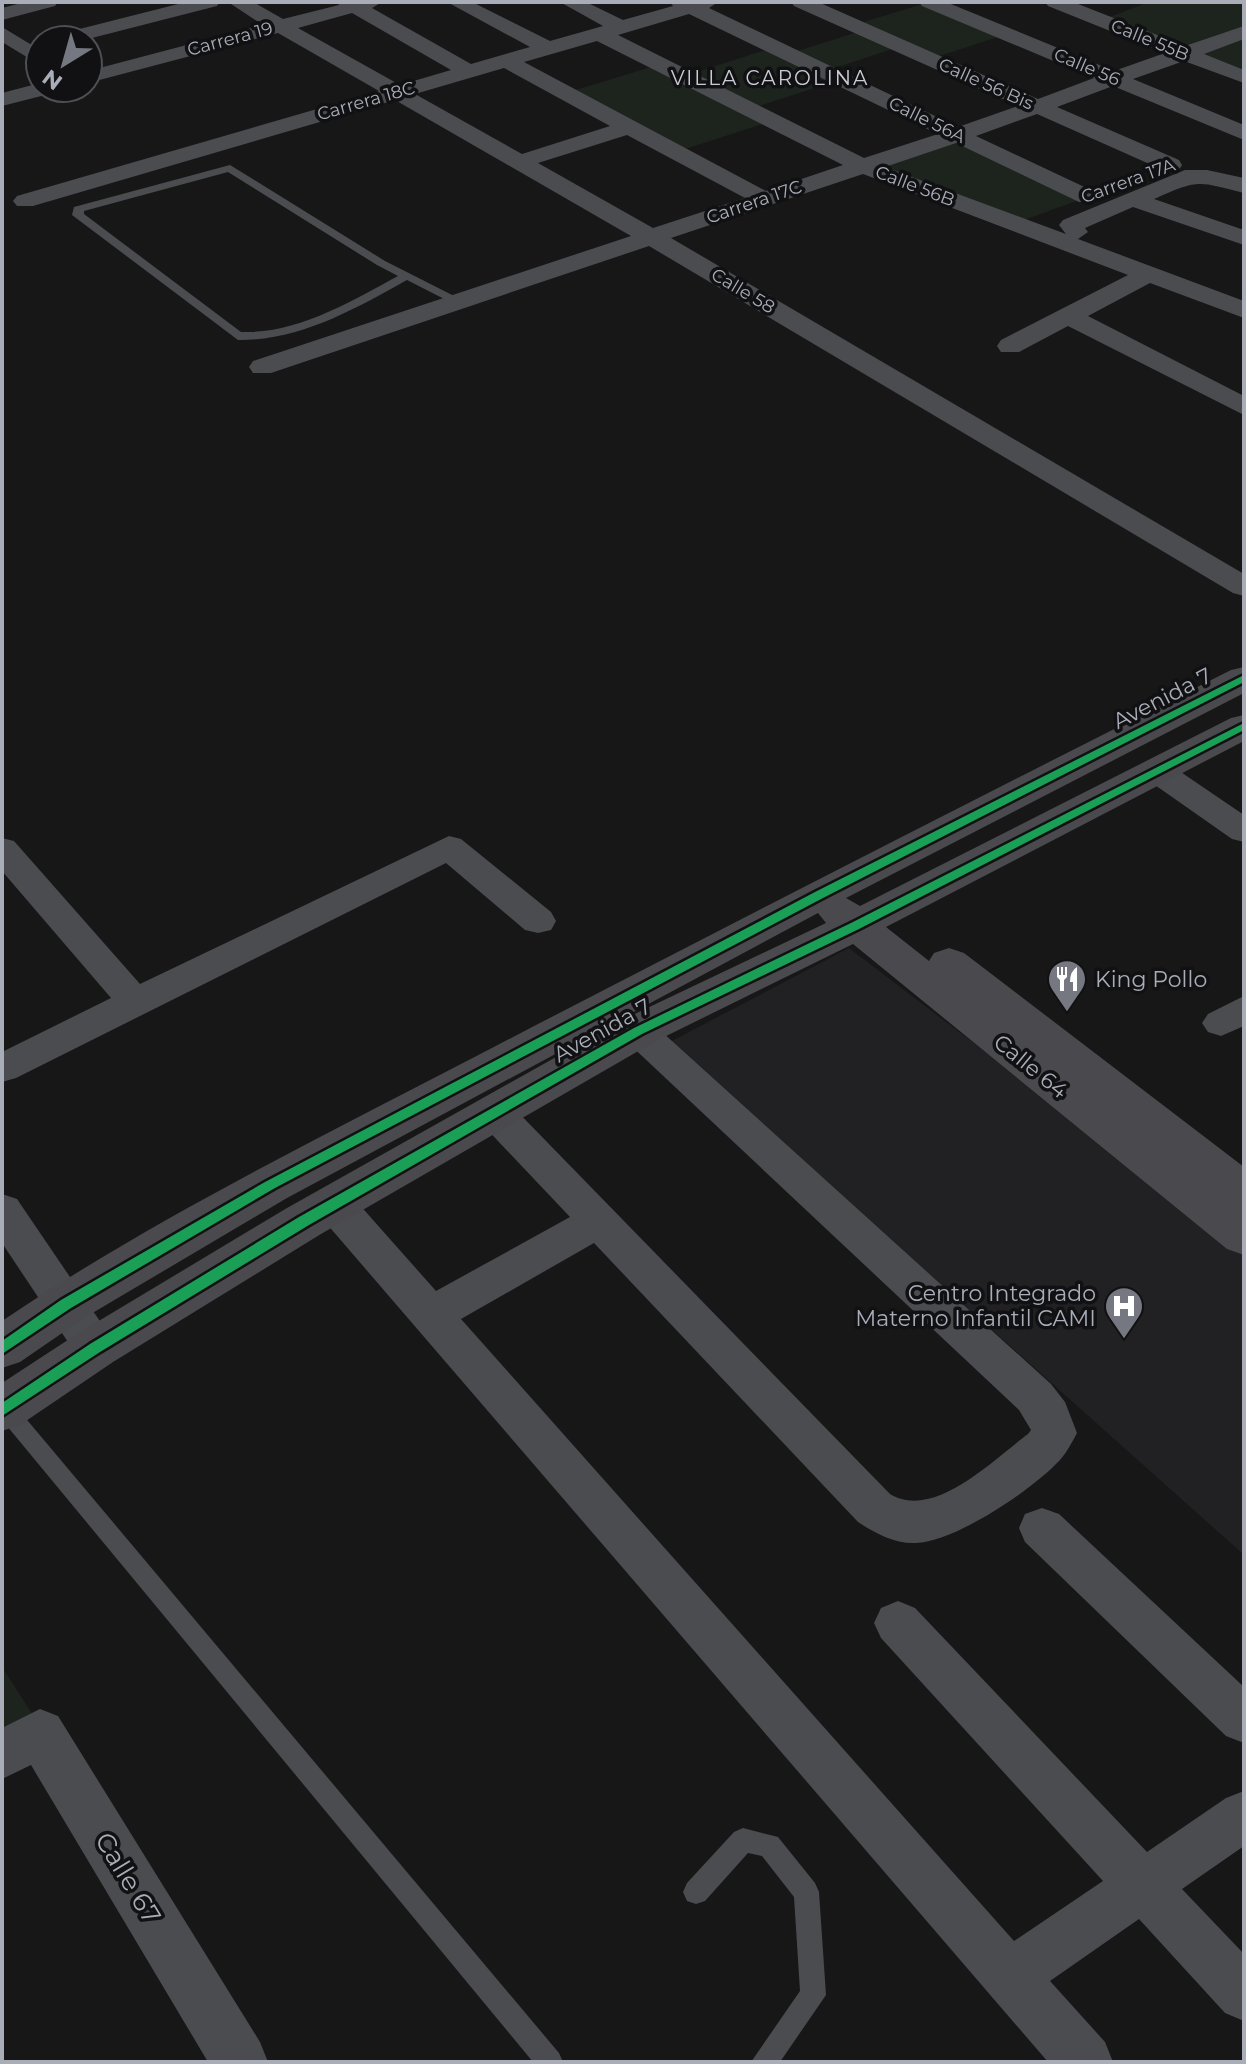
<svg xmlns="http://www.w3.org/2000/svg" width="1246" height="2064" font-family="Montserrat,sans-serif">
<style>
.built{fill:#212123}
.green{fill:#1d241e}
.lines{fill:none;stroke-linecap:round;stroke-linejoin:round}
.lane{fill:#4b4c50;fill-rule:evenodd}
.street{fill:#4b4c50;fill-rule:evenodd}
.secondary{fill:#4a4a4e;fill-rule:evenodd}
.cycleway-casing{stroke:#111113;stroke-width:5}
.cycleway{fill:#1a9f57;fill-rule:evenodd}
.labels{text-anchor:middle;stroke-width:7;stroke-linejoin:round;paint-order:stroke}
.far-street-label{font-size:18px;fill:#a8adb8;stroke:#111113}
.far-neighbourhood-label{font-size:20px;letter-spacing:2px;fill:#c9ccd4;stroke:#111113}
.street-label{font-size:22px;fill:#a8adb8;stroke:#111113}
.poi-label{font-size:22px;fill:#a8adb8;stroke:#111113;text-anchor:start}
.near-street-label{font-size:26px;fill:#a8adb8;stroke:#111113}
</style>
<rect width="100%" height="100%" fill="#171717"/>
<!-- built -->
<polygon class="built" points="849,948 1244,1249 1244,1555 670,1042"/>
<!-- green -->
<g class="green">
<polygon points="929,2 1007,34 930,59 901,46 826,71 842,79 750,109 772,121 676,152 566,93 661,64 684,76 775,47 788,54 864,30 854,25"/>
<polygon points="1149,2 1244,2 1244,77 1102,20"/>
<polygon points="957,135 1087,197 1013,224 860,165"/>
<polygon points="2,1667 38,1723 2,1744"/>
</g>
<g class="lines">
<!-- lane -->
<g class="lane">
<path d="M 230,165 L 385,261 L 464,301 L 454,304 L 407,280 C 355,309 299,341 238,340 L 72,215 L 74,207 ZM 228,172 L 377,265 L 398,276 C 350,302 297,334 241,332 L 84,214 L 84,211 Z"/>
<polygon points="5,1399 12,1402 559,2053 563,2062 533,2062 2,1420 2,1400"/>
<polygon points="743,1828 778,1837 815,1883 819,1892 826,1995 780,2062 751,2062 800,1991 794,1897 762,1856 748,1853 705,1901 696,1904 687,1901 683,1892 687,1883 734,1832"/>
</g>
<!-- street -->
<g class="street">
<polygon points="25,2 58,2 55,6 2,20 2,8"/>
<polygon points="186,2 220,2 217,6 84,40 49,40 52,36"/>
<path d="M 228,2 L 253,2 L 283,19 L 339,5 L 337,2 L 382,2 L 372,8 L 471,64 L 530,47 L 447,2 L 472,2 L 550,41 L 603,26 L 560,2 L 586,2 L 623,20 L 673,6 L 670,2 L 718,2 L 709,8 L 958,127 L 1018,106 L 794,6 L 791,2 L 818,2 L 1038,99 L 1094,78 L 922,6 L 919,2 L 946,2 L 1114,71 L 1165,53 L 1048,6 L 1045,2 L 1073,2 L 1185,46 L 1244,26 L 1244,39 L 1204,54 L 1244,70 L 1244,83 L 1184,61 L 1133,79 L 1244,125 L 1244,140 L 1113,86 L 1057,107 L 1179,160 L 1182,165 L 1179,170 L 1163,170 L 1037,114 L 976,136 L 1095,192 L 1099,197 L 1095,202 L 1079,202 L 956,143 L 885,167 L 1066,234 L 1059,225 L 1063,220 L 1185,170 L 1207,170 L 1244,178 L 1244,193 C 1197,181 1199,179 1154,199 L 1244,230 L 1244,245 L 1133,207 L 1085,228 L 1088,232 L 1078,239 L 1244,301 L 1244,318 L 1150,283 L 1088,316 L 1244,396 L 1244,415 L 1068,326 L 1019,352 L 1001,352 L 997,346 L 1001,340 L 1128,275 L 863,174 L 671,238 L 1244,574 L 1244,596 L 1233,593 L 649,246 L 271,373 L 253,373 L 249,367 L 253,361 L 631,236 L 395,100 L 33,206 L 17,206 L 13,201 L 17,196 L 379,91 L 278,33 L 88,83 L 88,71 L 263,25 ZM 352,13 L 451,70 L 400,85 L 298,28 ZM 689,14 L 938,134 L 864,158 L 618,35 ZM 597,41 L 843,165 L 766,191 L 524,62 ZM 504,68 L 610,126 L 522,154 L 415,94 ZM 627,135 L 745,198 L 653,228 L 538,163 Z"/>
<polygon points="2,27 40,50 40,65 2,42"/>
<polygon points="40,83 40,88 56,88 53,93 2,106 2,93"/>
<polygon points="1157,761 1169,764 1244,815 1244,842 1232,839 1145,778 1140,771 1145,764"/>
<polygon points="449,836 461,839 551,912 556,921 551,930 538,933 525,930 446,863 16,1078 2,1082 2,1052 111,998 2,871 2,838 14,841 140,984"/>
<polygon points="1244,996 1244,1026 1221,1036 1208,1032 1202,1023 1208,1014"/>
<path d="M 638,1018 L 651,1022 L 1051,1384 L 1065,1402 L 1077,1433 C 1072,1442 1067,1452 1060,1460 C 1032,1490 957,1541 916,1543 C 894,1544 875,1533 858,1522 L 594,1243 L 461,1319 L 1014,1941 L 1103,1881 L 881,1638 L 874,1623 L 881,1608 L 898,1601 L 915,1608 L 1147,1852 L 1226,1798 L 1244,1791 L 1244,1846 L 1182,1889 L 1244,1954 L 1244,2021 L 1225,2013 L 1139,1919 L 1050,1981 L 1105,2042 L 1113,2062 L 1048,2062 L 320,1216 L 314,1205 L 320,1194 L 335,1189 L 350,1194 L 436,1291 L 570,1217 L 481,1123 L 475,1113 L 481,1103 L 495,1099 L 509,1103 L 890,1494 C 934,1521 994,1459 1028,1434 L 1031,1430 L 1019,1410 L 625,1040 L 619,1031 L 625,1022 Z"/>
<polygon points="2,1194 17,1199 110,1336 117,1348 110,1360 95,1366 80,1360 2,1243"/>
<polygon points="1042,1508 1059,1514 1244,1687 1244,1743 1226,1736 1025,1542 1019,1528 1025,1514"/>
<polygon points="40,1709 58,1716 260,2042 268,2062 208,2062 31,1765 2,1779 2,1728"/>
</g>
<!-- secondary -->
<path class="secondary" d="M 1244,667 L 1244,693 L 846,898 L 860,906 L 1231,718 L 1244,715 L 1244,741 L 886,927 L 929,961 L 934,953 L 949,948 L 964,953 L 1244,1167 L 1244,1255 L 1227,1249 L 853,944 L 654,1042 L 321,1234 L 113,1362 L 20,1425 L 2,1431 L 2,1383 L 77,1334 L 287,1208 L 622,1020 L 826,923 L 818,913 L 287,1198 L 84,1318 L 20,1362 L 2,1368 L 2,1321 C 156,1217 325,1135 490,1049 C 736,921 983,795 1231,670 Z"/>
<defs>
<g id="cycleway">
<polygon points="1244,675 1244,682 823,898 275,1188 71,1308 2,1354 2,1341 61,1300 265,1182 815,892"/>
<polygon points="1244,723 1244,730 859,929 642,1034 309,1225 100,1352 2,1416 2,1403 90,1344 299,1217 634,1028 851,923"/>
</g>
</defs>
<!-- cycleway casing -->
<use href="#cycleway" class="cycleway-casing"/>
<!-- cycleway -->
<use href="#cycleway" class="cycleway"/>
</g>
<!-- icons -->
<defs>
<symbol id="restaurant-pin" viewBox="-11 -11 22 30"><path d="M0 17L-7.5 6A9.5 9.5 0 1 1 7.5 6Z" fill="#757880" stroke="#111113"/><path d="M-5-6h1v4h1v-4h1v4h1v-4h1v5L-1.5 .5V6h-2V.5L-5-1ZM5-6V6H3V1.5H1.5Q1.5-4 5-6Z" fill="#fff"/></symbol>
<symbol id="hospital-pin" viewBox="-11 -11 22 30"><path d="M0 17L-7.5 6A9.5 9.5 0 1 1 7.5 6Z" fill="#757880" stroke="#111113"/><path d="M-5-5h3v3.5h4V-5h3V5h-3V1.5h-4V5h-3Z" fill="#fff"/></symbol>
</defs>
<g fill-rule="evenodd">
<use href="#restaurant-pin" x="1045" y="957" width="44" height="60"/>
<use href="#hospital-pin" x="1102" y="1284" width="44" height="60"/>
</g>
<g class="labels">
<!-- far-street labels -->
<g class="far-street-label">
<text transform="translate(230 39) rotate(-15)" y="6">Carrera 19</text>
<text transform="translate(1150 40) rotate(22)" y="6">Calle 55B</text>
<text transform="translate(1087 67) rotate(23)" y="6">Calle 56</text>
<text transform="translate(986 84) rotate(24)" y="6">Calle 56 Bis</text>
<text transform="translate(366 101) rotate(-16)" y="6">Carrera 18C</text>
<text transform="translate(927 120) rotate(26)" y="6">Calle 56A</text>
<text transform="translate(1128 181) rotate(-20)" y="6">Carrera 17A</text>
<text transform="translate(915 186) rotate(21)" y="6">Calle 56B</text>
<text transform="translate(754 202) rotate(-19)" y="6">Carrera 17C</text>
<text transform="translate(743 291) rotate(31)" y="6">Calle 58</text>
</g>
<!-- far-neighbourhood labels -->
<g class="far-neighbourhood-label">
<text x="770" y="85">VILLA CAROLINA</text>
</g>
<!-- street labels -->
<g class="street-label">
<text transform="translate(1162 698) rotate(-27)" y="8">Avenida 7</text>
<text transform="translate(602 1030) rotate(-29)" y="8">Avenida 7</text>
<text transform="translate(1031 1066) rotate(39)" y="8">Calle 64</text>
</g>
<!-- poi labels -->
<g class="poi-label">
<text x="1095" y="987">King Pollo</text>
<text x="1096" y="1301" text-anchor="end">Centro Integrado<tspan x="1096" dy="25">Materno Infantil CAMI</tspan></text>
</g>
<!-- near-street labels -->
<g class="near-street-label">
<text transform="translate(128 1878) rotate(59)" y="9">Calle 67</text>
</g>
</g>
<!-- border -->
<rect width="1246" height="2064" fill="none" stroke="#a8adb8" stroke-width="8"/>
<!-- north arrow -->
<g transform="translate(64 64) rotate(217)"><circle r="38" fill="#111113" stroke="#4d4f55" stroke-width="2"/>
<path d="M0-6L14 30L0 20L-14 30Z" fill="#757880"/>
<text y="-12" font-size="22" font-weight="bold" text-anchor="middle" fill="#a8adb8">N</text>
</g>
</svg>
